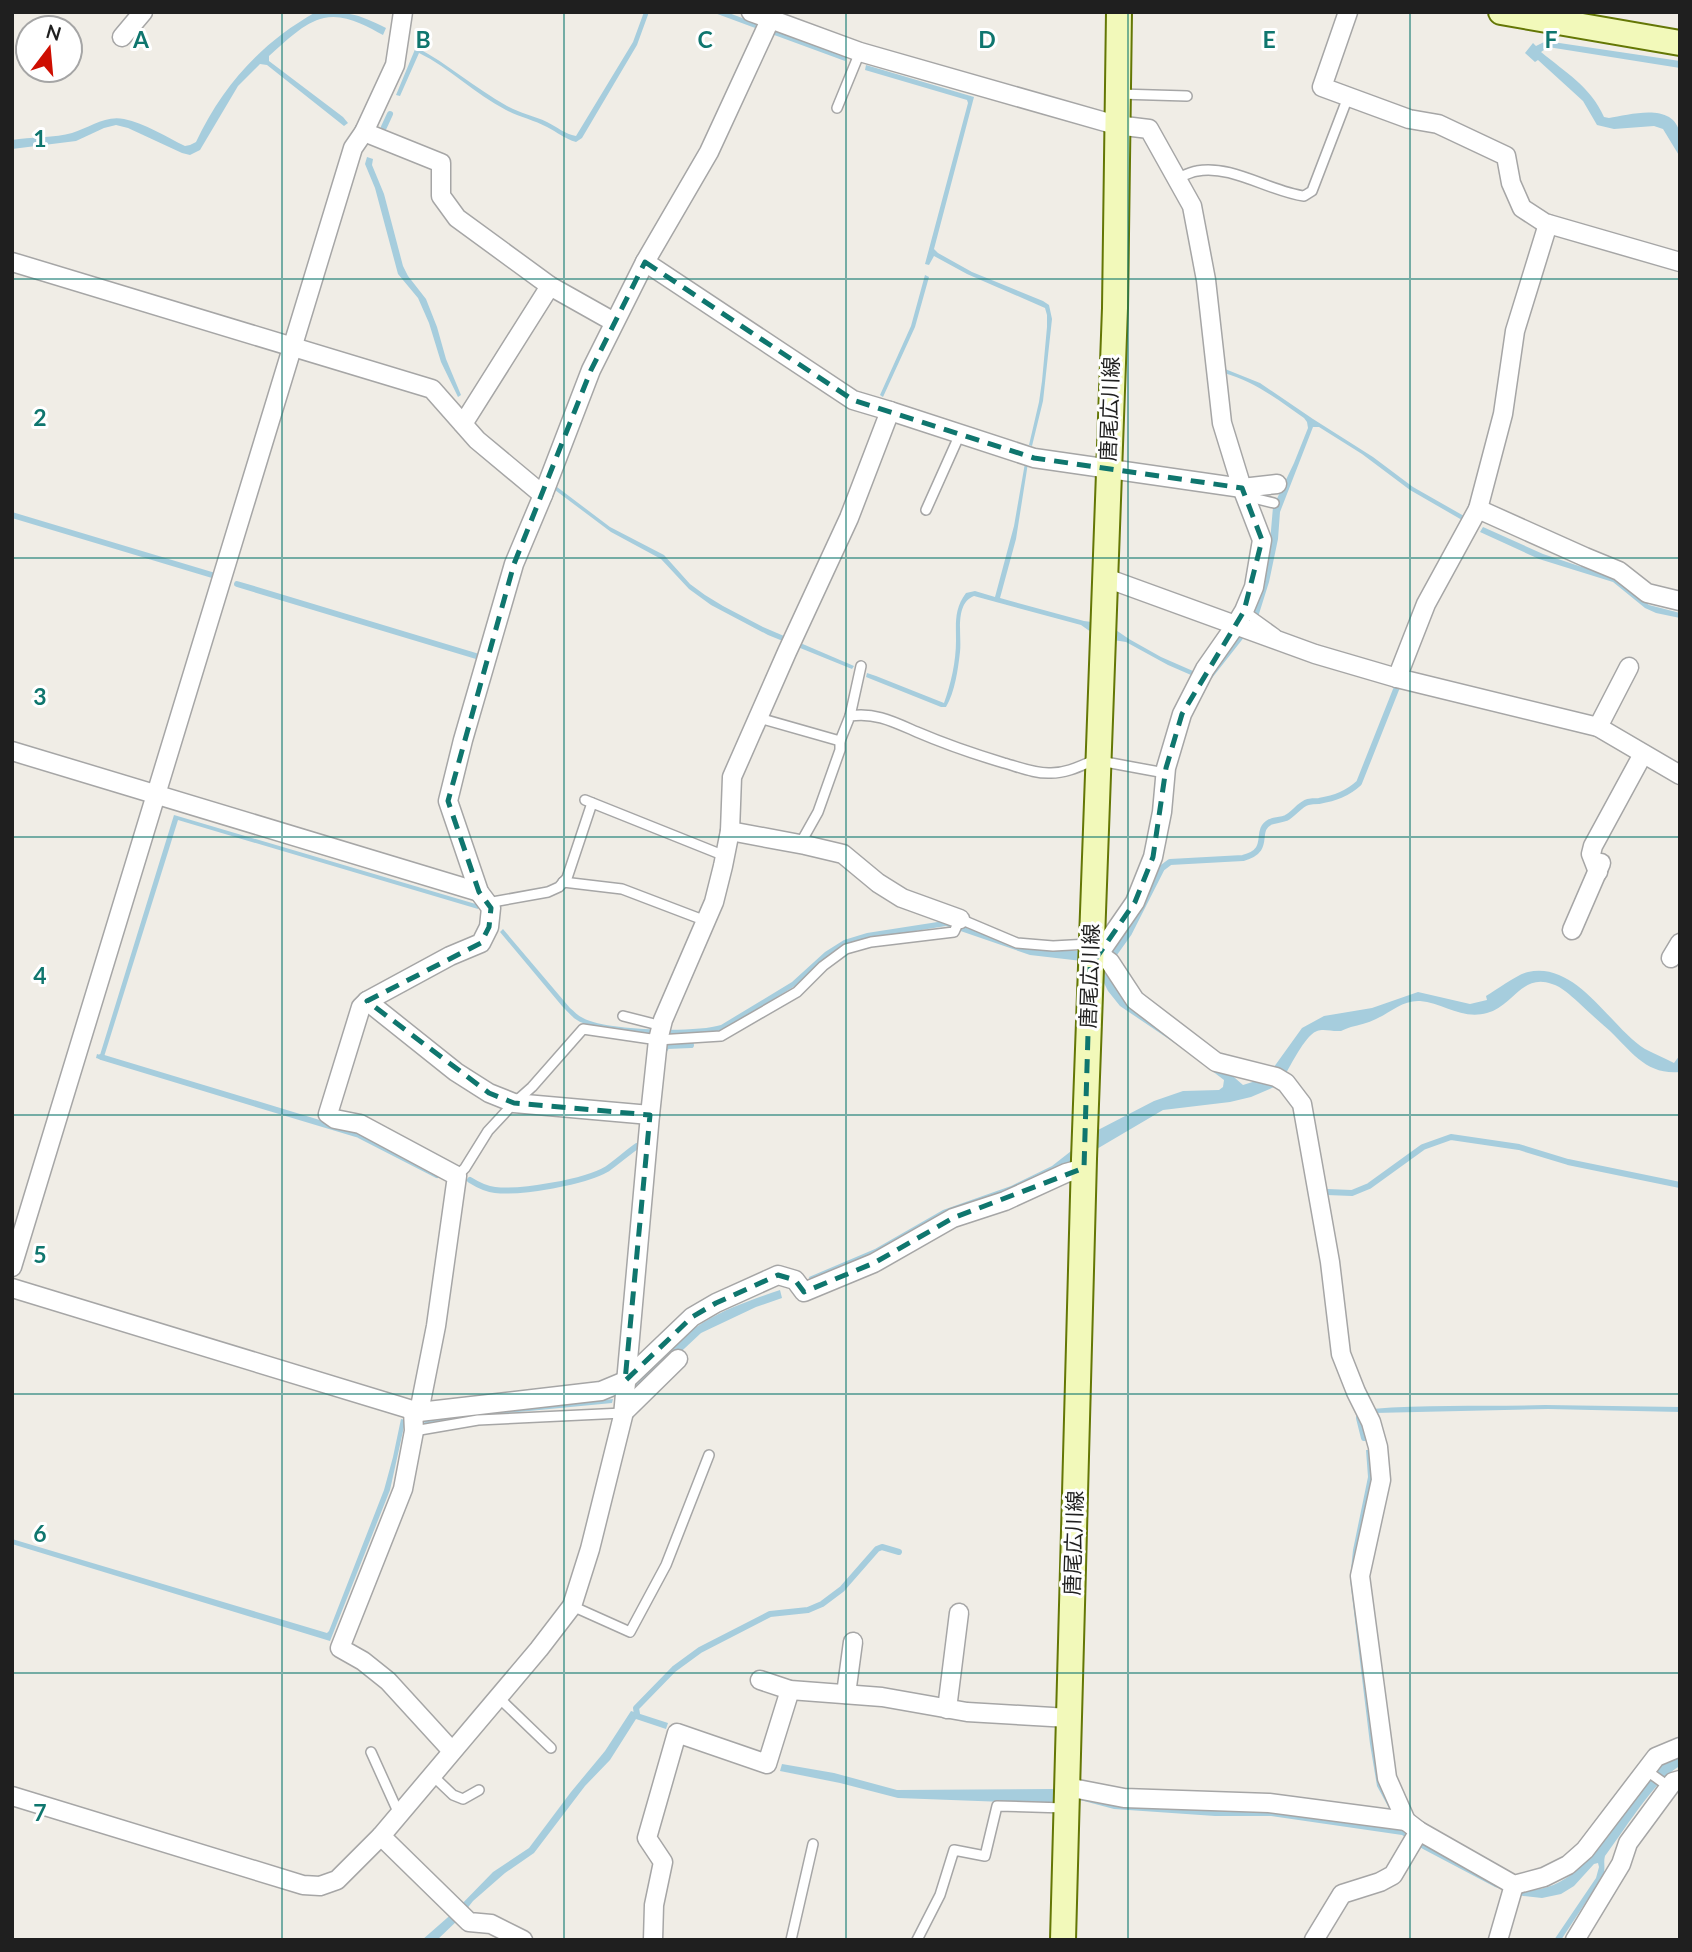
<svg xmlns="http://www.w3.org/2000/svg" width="1692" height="1952" font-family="Lato,'Noto Sans JP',sans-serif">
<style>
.water{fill:#a6cddd}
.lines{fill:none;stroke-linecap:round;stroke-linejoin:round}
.stream{stroke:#a6cddd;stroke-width:6}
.lane-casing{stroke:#a6a6a6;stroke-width:12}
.street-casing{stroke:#a6a6a6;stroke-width:21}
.secondary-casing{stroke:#647705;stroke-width:28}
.lane{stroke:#fff;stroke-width:9}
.street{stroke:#fff;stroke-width:18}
.secondary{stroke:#f2f9ba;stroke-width:24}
.marked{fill:none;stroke:#0f766e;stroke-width:5;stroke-dasharray:14 9;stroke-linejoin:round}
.grid{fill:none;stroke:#0f766e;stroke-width:2;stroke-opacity:0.55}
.labels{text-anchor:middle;stroke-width:6;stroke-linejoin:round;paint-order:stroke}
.street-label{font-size:21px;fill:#1f1f1f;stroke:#fff}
.grid-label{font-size:23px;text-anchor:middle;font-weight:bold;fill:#0f766e;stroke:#fff;stroke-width:6;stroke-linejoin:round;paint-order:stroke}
</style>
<rect width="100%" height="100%" fill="#f0ede6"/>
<!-- water -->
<g class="water">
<path d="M 316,12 C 349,12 356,13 386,28 L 383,35 C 367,26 344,13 324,18 C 304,22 284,43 269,56 L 269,61 L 343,117 L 348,123 L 344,126 L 267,65 L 260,64 L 238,86 L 200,150 L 190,155 L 182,153 L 128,128 L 116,125 L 104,128 L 76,141 L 12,149 L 12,140 C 30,137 56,138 72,133 C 89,128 105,115 124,119 C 145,123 166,137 185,146 L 190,145 L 196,142 C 223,85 261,43 316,12 Z"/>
<path d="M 644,12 L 649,12 L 637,45 L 582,138 L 576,142 C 565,139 557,132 547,127 C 534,120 519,117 506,110 C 475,94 450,68 419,53 L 400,96 L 396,95 L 416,47 C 448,64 475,88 507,106 C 519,113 534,116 547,122 C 557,127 565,134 576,136 L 633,42 Z"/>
<polygon points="712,12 726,12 846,56 845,61"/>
<path d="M 1546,41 L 1680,61 L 1680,68 L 1548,47 L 1541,52 C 1565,72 1591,87 1604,117 L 1609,118 C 1630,115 1675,101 1680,135 C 1681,142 1680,150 1680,157 L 1663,129 L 1654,126 L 1614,129 L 1597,125 L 1583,101 L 1538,60 L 1535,62 L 1525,53 L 1533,43 L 1536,46 Z"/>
<polygon points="866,65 974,97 934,249 938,253 972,272 1043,301 1049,305 1052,319 1043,401 1032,446 1029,445 1039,402 1042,381 1047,327 1047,315 1045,308 967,274 934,256 929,265 925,264 968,103 967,100 865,70"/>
<polygon points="367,157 373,159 372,165 384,194 403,266 408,276 426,299 437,327 446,359 461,395 458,397 441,362 429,323 418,298 398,274 375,188 365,164"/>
<polygon points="925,275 929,277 915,327 883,397 880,395 911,326"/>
<path d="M 1225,369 L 1260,383 L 1313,419 L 1373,457 L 1413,487 L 1464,516 L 1462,520 L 1410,490 L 1362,454 L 1319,427 L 1313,427 L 1280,512 L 1278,539 L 1269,582 L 1258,617 L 1245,636 L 1212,678 L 1207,678 L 1270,542 L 1273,507 L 1294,463 L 1308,428 L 1307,422 L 1304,418 C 1278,400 1254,381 1224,373 Z"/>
<path d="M 1025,463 L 1028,463 L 1016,539 L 1000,598 L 1084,621 L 1107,624 L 1129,639 L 1161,657 L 1193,671 L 1191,675 L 1168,665 L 1126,642 L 1107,639 L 1091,632 L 1081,625 L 974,596 C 954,604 962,635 960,652 C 958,669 955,692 946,707 L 941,707 L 866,677 L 867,673 L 876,676 L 944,703 C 951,684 956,661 956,641 C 956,623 954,609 966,593 L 975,591 L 995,597 L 1014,526 Z"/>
<polygon points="557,487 610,527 664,555 690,584 705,595 723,606 763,627 854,666 852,669 768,635 711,605 689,589 661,559 611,532 555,490"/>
<polygon points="1483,527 1543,554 1609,576 1620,581 1649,605 1680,613 1680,618 1656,613 1645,608 1613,582 1539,559 1480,532"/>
<polygon points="174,815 479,905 478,909 178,820 103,1060 96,1058 97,1054 100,1055"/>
<path d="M 944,921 L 964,927 L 1026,949 L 1077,951 L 1087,954 L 1112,975 L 1118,990 L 1123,997 L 1227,1071 L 1243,1085 L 1262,1079 L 1269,1074 L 1302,1028 L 1324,1016 L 1372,1008 L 1418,992 L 1470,1004 L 1487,1000 L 1486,996 C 1498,989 1516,975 1528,972 C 1577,961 1610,1027 1645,1049 C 1654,1054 1665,1058 1674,1063 L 1680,1055 L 1680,1072 C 1646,1075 1632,1052 1610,1031 C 1599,1021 1588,1012 1578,1002 C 1570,995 1562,987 1552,984 C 1522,973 1513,1006 1487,1013 C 1462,1020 1443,1003 1420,1001 C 1403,1000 1391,1012 1376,1019 C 1368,1023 1359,1025 1351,1027 C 1347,1028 1344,1030 1341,1031 C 1329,1032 1320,1026 1311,1035 C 1300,1045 1288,1071 1279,1085 L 1251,1097 L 1230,1102 L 1163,1110 L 1073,1163 L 881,1253 L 811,1283 L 809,1277 L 875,1249 L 943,1210 L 1011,1186 L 1052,1166 L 1098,1130 L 1154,1101 L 1183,1091 L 1219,1090 L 1223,1087 L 1224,1080 L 1182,1048 L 1120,1006 L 1108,991 L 1100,975 L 1082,961 L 1030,955 L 946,926 L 854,941 L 839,948 L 821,962 L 795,986 L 724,1029 C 700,1039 606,1034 583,1023 C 574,1020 569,1013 562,1006 L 500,932 L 503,929 L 570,1008 C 574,1011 578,1016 583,1018 C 606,1031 696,1033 721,1025 L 792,982 L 825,952 L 844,940 L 867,933 Z"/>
<path d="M 780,1290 L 782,1298 L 756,1307 L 701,1333 L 637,1393 L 632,1389 C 654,1366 677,1338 704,1322 C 727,1308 754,1299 780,1290 Z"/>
<polygon points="613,1399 612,1403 455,1418 424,1424 425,1418"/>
<path d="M 1545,1405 L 1680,1407 L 1680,1412 L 1548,1409 L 1374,1413 L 1372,1409 C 1430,1404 1488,1407 1545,1405 Z"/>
<polygon points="401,1419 405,1420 405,1422 390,1490 330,1641 12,1544 12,1539 327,1633 329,1631 384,1490 393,1457"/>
<polygon points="1366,1450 1369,1450 1373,1474 1361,1530 1394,1808 1390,1810 1377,1786 1370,1744 1350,1579 1353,1550 1368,1477"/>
<polygon points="631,1711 668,1723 666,1729 636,1719 610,1760 585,1786 534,1853 505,1873 473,1901 459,1919 437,1940 422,1940 455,1911 493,1872 529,1848 571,1792 605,1751"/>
<path d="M 1680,1753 L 1680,1766 C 1656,1778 1623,1832 1605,1856 C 1603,1863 1606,1867 1603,1876 L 1561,1940 L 1554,1940 L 1596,1878 L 1599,1867 L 1598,1863 L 1594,1864 L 1574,1886 L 1561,1894 L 1542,1898 L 1523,1896 L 1495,1887 L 1423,1849 L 1402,1835 L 1271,1816 L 1215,1816 L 1114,1809 L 1080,1800 L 1055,1804 L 898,1798 L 840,1783 L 780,1771 L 782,1764 L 834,1773 L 897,1790 L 1056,1789 L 1270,1810 L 1406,1829 L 1524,1890 C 1544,1891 1562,1883 1577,1870 L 1655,1768 L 1666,1759 Z"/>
</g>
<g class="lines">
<!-- stream -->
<g class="stream">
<polyline points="384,127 390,114"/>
<polyline points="12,515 212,575"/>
<polyline points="237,584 476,656"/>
<path d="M 1114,954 L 1129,933 L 1162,868 L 1170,862 L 1243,858 C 1273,850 1253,831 1270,822 C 1275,820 1281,820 1286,818 C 1294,814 1300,804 1308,802 C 1312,801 1316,801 1319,801 C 1335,798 1347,794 1359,783 L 1397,687"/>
<polyline points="662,1054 667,1046 691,1045"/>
<polyline points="101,1057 359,1135 437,1175"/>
<path d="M 470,1180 C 478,1185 485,1189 495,1190 C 521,1193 585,1182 607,1169 C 617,1162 627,1153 637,1146"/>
<polyline points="1327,1192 1352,1193 1369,1186 1423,1147 1451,1137 1519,1147 1568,1162 1680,1185"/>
<polyline points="1359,1418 1364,1438"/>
<polyline points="637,1714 636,1708 674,1669 700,1650 770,1614 808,1610 822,1604 842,1589 877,1549 882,1547 899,1552"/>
</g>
<defs>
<g id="lane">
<polyline points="1119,94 1187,96"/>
<polyline points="837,108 860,52"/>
<path d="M 1176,179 C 1183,176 1190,172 1197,171 C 1231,164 1271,192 1304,196 L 1312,191 L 1348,97"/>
<polyline points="1245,496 1274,503"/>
<polyline points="926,510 960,434"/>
<polyline points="1244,611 1276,634"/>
<polyline points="850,716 861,666"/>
<path d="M 759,718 L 840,741 L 850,716 C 875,712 894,722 917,732 C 945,744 974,754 1004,763 C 1019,767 1035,774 1051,773 C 1068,773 1082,765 1097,759"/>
<polyline points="1100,761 1165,773"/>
<polyline points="585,800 725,856"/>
<polyline points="800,844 818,812 840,750 840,741"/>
<polyline points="563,882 622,889 706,921"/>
<polyline points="487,903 548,892 559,887 567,878 592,803"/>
<polyline points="623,1016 662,1026"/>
<polyline points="457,1176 465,1168 488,1131 514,1103 532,1087 583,1029 658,1040 721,1036 797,992 823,966 846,949 871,942 954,932 960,919 1017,943 1053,946 1089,944"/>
<polyline points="414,1431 478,1420 623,1413"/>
<polyline points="572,1606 630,1632 666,1565 709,1455"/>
<polyline points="498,1697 551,1748"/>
<polyline points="371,1752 399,1814"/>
<polyline points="1647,1771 1668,1786"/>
<polyline points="432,1775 453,1795 463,1799 479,1790"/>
<polyline points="791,1940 813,1844"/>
<polyline points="917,1940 940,1895 954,1850 985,1856 997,1806 1065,1808"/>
</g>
<g id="street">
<polyline points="751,12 860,52 1116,125 1149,129 1192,206 1206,280 1222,423 1242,488 1262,540 1254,587 1244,611 1235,626 1205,669 1182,714 1166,768 1162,812 1153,857 1135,902 1099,954"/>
<polyline points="1348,12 1322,87 1409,119 1438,124 1506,156 1511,183 1522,208 1545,223 1680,262"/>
<polyline points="122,37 143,12"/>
<polyline points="364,132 441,163 441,196 457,218 550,286 614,322"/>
<polyline points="12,262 432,389 477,440 543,495"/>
<polyline points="645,262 853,400 890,411 1034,458 1242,488 1277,484"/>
<polyline points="463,424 550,286"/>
<polyline points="1478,509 1503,414 1515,331 1548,224"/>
<polyline points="1106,578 1315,654 1397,678 1598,727 1680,775"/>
<polyline points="1397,678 1426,604 1478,509 1585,557 1619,571 1647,593 1680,601"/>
<polyline points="1598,727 1629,667"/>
<polyline points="12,751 479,892"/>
<polyline points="730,831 805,845 843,854 878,883 902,898 960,919"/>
<polyline points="1598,872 1591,854 1593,846 1643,754"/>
<polyline points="1572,930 1601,863"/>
<polyline points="1091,944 1099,954 1110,962 1135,1000 1216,1062 1276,1077 1286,1083 1302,1104 1330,1262 1341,1354 1356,1392 1371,1422 1378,1447 1381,1480 1360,1576 1387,1778 1406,1821 1419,1831 1514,1885 1544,1877 1568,1865 1585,1850 1656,1757 1680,1747"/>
<polyline points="1671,958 1680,943"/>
<polyline points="367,1001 361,1007 328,1114 335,1119 360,1124 457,1176 436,1326 419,1412"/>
<polyline points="650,1115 514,1103 489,1093 456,1072 367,1001 450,956 481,943 489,927 491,908 479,892 448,801 463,740 514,564 543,495 591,370 645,262 709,152 770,20"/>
<polyline points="12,1267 353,148 364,132 395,65 403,12"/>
<polyline points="12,1288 419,1412 601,1391 625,1381 692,1317 716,1303 778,1275 795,1280 804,1292 874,1263 953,1218 1005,1201 1066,1173 1084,1168"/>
<polyline points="413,1410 414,1431 403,1489 340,1648 363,1661 388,1681 452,1751"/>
<polyline points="623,1413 678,1359"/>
<polyline points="760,1680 790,1690 882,1697 967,1712 1069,1718"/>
<polyline points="846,1694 853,1642"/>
<polyline points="947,1709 959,1613"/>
<polyline points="1067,1787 1124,1798 1269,1803 1406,1821"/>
<polyline points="12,1796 303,1885 320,1886 337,1880 381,1836 539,1649 572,1606 590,1549 623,1416 650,1115 658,1040 663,1020 714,902 723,866 730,831 732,777 787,652 849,518 890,411"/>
<polyline points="381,1836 469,1922 491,1924 523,1940"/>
<polyline points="653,1940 654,1905 663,1862 647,1838 677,1733 767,1764 790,1690"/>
<polyline points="1314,1940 1342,1894 1380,1882 1393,1875 1419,1831"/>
<polyline points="1498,1940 1514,1885"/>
<polyline points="1575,1940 1621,1864 1628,1843 1673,1782 1680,1780"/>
</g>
<g id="secondary">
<polyline points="1501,12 1680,43"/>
<polyline points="1063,1940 1084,1159 1115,308 1119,12"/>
</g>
</defs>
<!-- lane casing -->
<use href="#lane" class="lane-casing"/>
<!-- street casing -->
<use href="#street" class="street-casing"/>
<!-- secondary casing -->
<use href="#secondary" class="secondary-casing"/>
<!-- lane -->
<use href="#lane" class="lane"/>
<!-- street -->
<use href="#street" class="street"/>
<!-- secondary -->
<use href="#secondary" class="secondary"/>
</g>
<!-- marked area -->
<path class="marked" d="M 645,262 L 853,400 L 1034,458 L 1242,488 L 1262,540 L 1244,611 L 1182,714 L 1166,768 L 1153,857 L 1135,902 L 1090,967 L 1084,1168 L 953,1218 L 874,1263 L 804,1292 L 795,1280 L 778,1275 L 716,1303 L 692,1317 L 625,1381 L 650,1115 L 514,1103 L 489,1093 L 367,1001 L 481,943 L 489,927 L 491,908 L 479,892 L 448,801 L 514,564 L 591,370 Z"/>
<!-- grid -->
<path class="grid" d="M 282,12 L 282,1940M 564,12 L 564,1940M 846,12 L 846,1940M 1128,12 L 1128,1940M 1410,12 L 1410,1940M 12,279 L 1680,279M 12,558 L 1680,558M 12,837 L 1680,837M 12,1115 L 1680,1115M 12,1394 L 1680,1394M 12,1673 L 1680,1673"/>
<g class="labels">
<!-- street labels -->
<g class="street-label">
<text transform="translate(1110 409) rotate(-88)" y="7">唐尾広川線</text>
<text transform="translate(1090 976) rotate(-88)" y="7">唐尾広川線</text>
<text transform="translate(1074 1543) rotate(-88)" y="7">唐尾広川線</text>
</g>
</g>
<g class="grid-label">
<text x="141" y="48">A</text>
<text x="423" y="48">B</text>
<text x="705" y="48">C</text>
<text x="987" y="48">D</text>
<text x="1269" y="48">E</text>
<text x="1551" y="48">F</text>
<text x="40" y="147">1</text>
<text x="40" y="426">2</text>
<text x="40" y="705">3</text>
<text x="40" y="984">4</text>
<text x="40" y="1263">5</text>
<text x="40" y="1542">6</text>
<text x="40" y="1821">7</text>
</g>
<!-- border -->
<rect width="1692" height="1952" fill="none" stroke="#1f1f1f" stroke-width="28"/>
<!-- north arrow -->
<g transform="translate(49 49) rotate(16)"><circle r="33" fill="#ffffff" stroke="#a5a5a5" stroke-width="2"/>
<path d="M0-5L12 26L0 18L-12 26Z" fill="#ce0e01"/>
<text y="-10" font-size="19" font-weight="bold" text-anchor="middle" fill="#1f1f1f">N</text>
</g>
</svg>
